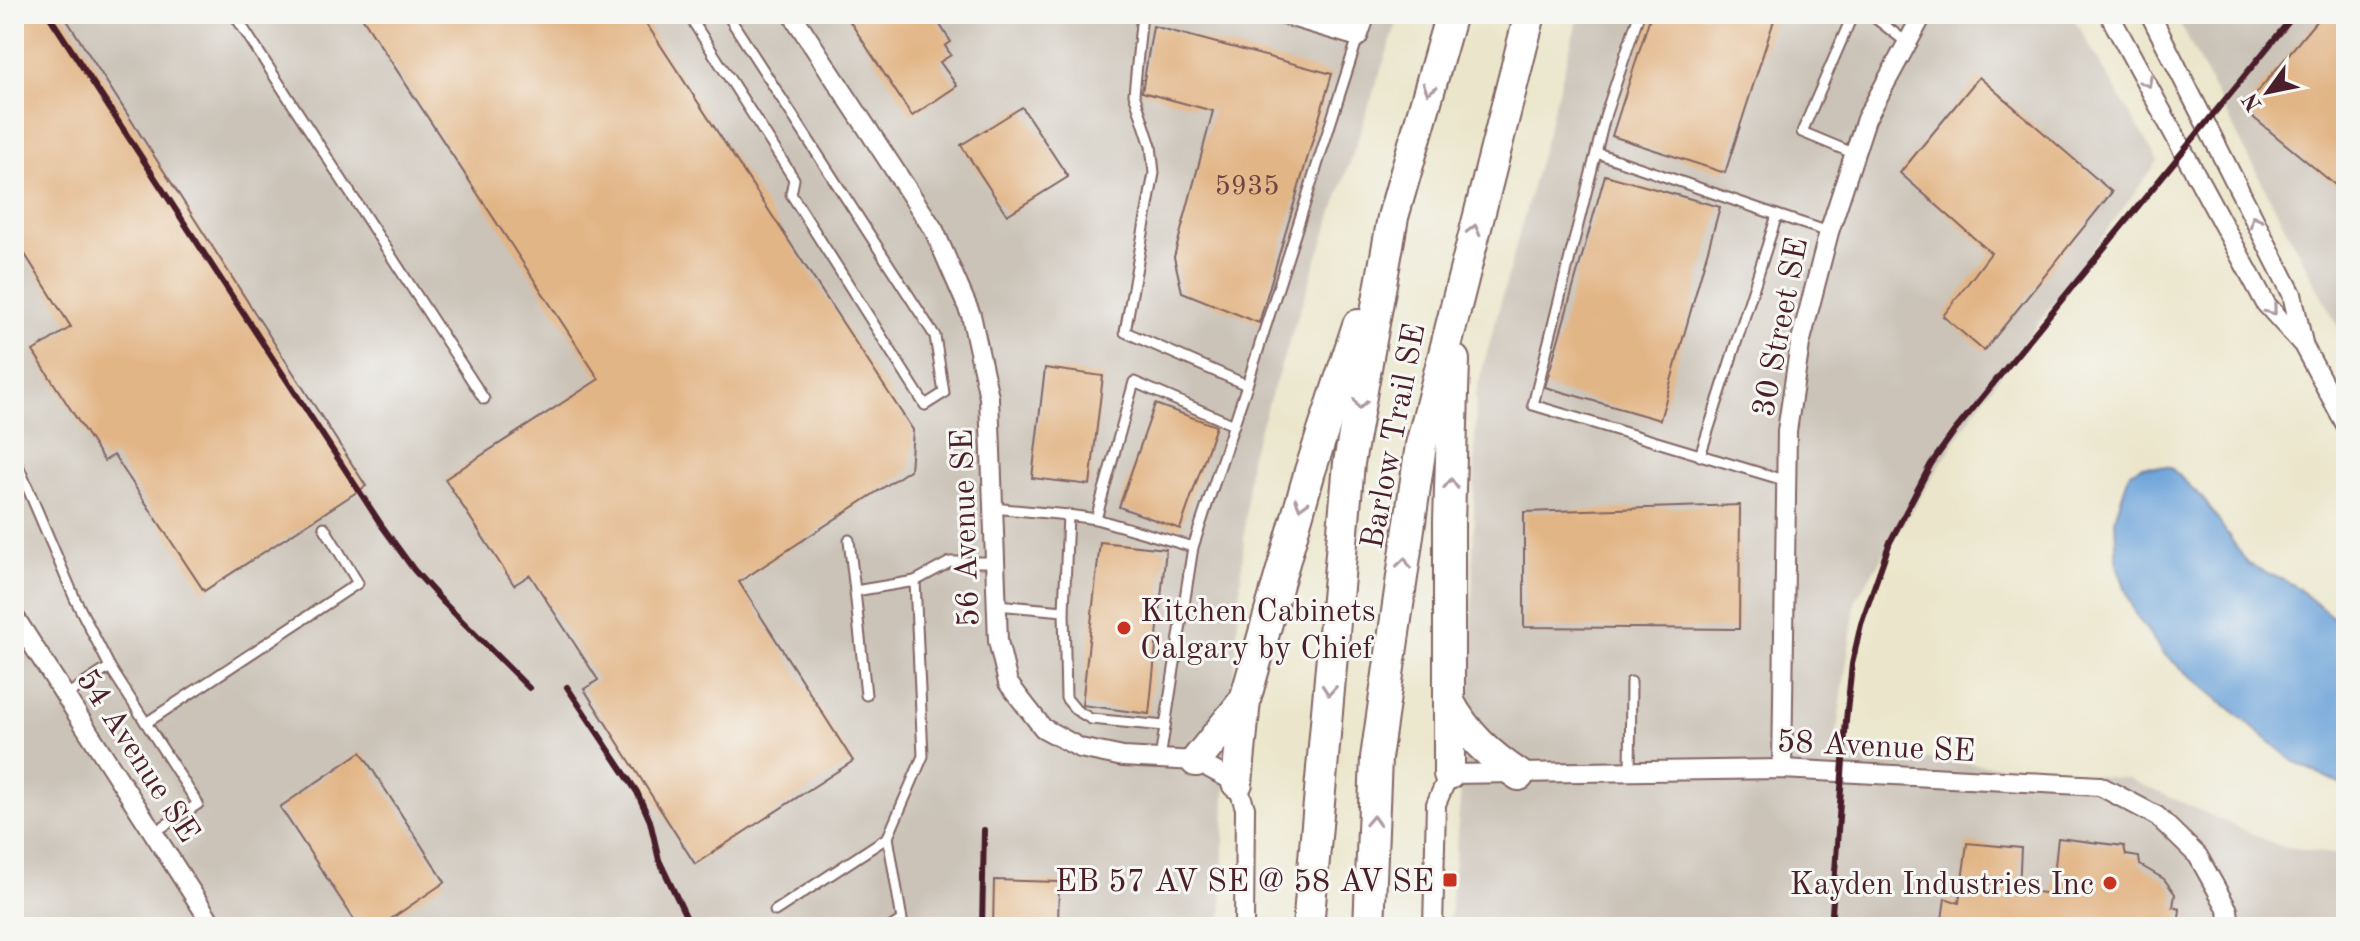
<svg xmlns="http://www.w3.org/2000/svg" width="2360" height="941" font-family="'Old Standard TT',serif">
<style>
.industrial{fill:#cbc3b8}
.water{fill:#6ba2d9;stroke:#5a6082;stroke-width:2}
.building{fill:#e2b586}
.lines{fill:none;stroke-linecap:round;stroke-linejoin:round}
.service-casing{stroke:#826563;stroke-width:13}
.minor-casing{stroke:#826563;stroke-width:22}
.primary-casing{stroke:#826563;stroke-width:34}
.service{stroke:#fff;stroke-width:9}
.minor{stroke:#fff;stroke-width:18}
.primary{stroke:#fff;stroke-width:30}
.rail{stroke:#4a1f2b;stroke-width:6}
.oneway{stroke:#ae9aa0}
.poi-dot{fill:#c8321e;stroke:#f6f6f2;stroke-width:3}
.labels{text-anchor:middle;stroke-width:6;stroke-linejoin:round;paint-order:stroke}
.number-label{font-size:28px;fill:#704442}
.street-label{font-size:32px;fill:#4a1f2b;stroke:#f6f6f2}
.poi-label{font-size:32px;fill:#4a1f2b;stroke:#f6f6f2;text-anchor:end}
</style>
<rect width="100%" height="100%" fill="#f6f6f2"/>
<filter id="ink" filterUnits="userSpaceOnUse"><feTurbulence type="fractalNoise" baseFrequency=".0125" numOctaves="2"/><feDisplacementMap in="SourceGraphic" scale="16" xChannelSelector="R" yChannelSelector="G"/><feConvolveMatrix kernelMatrix="1 2 1 2 8 2 1 2 1" color-interpolation-filters="sRGB"/></filter>
<filter id="wash" filterUnits="userSpaceOnUse"><feTurbulence type="fractalNoise" baseFrequency=".006" numOctaves="4" result="noise"/><feDisplacementMap in="SourceGraphic" scale="32" xChannelSelector="R" yChannelSelector="G"/><feGaussianBlur stdDeviation="1.8" result="paint"/><feColorMatrix in="noise" values="0 0 0 0 0 0 0 0 0 0 0 0 0 0 0 0 0 1.4 0 .05"/><feComposite in="paint" operator="in"/></filter>
<g filter="url(#wash)">
<rect width="100%" height="100%" fill="#ebe6cb"/>
<!-- industrial -->
<g class="industrial">
<polygon points="14,14 1400,14 1250,457 1225,796 1222,927 14,927"/>
<polygon points="1579,14 2071,14 2158,161 1976,408 1856,599 1834,750 2129,779 2280,846 2346,856 2346,927 1449,927 1471,675 1476,393"/>
<polygon points="2175,14 2346,14 2346,342 2263,185"/>
</g>
<!-- water -->
<polygon class="water" points="2142,466 2170,467 2204,500 2248,564 2294,585 2331,616 2346,640 2346,787 2293,761 2164,654 2134,612 2117,565 2115,518 2130,472"/>
<g id="blocks">
<!-- building -->
<g class="building">
<polygon points="14,14 63,14 366,486 204,591 114,455 104,461 33,351 71,327 14,237"/>
<polygon points="360,14 640,14 913,430 910,470 739,582 853,761 695,864 584,689 598,680 530,575 514,585 445,479 599,379"/>
<polygon points="845,14 933,14 951,42 945,46 951,55 940,62 957,86 912,116"/>
<polygon points="1651,14 1776,14 1725,173 1612,136"/>
<polygon points="2322,14 2346,14 2346,194 2243,109"/>
<polygon points="1153,26 1332,74 1259,323 1182,292 1174,257 1213,111 1142,92"/>
<polygon points="1979,77 2112,192 1984,351 1943,316 1991,253 1900,173"/>
<polygon points="1022,107 1068,177 1007,215 961,145"/>
<polygon points="1605,175 1720,207 1660,420 1545,387"/>
<polygon points="1045,368 1103,376 1090,485 1032,478"/>
<polygon points="1155,404 1216,426 1180,529 1119,507"/>
<polygon points="1740,505 1739,629 1524,627 1524,512"/>
<polygon points="1100,542 1166,549 1149,714 1082,705"/>
<polygon points="361,752 445,882 379,927 359,927 280,807"/>
<polygon points="2058,838 2124,846 2126,855 2139,857 2140,865 2164,879 2175,894 2173,907 2180,909 2178,927 1941,927 1945,898 1959,903 1967,843 2021,848 2019,890 2052,894"/>
<polygon points="994,880 1059,882 1058,927 993,927"/>
</g>
</g>
</g>
<g filter="url(#ink)">
<use href="#blocks" fill-opacity="0" stroke="#826563" stroke-width="2"/>
<g class="lines">
<defs>
<g id="service">
<polyline points="234,14 484,399"/>
<polyline points="688,14 794,179 791,194 925,405 944,393 935,336 727,14"/>
<polyline points="1142,14 1134,94 1151,146 1154,173 1125,332 1247,385 1358,37"/>
<polyline points="1639,14 1606,113 1533,405 1787,481"/>
<polyline points="1853,14 1802,132 1855,154"/>
<polyline points="1870,14 1906,42"/>
<polyline points="1597,153 1777,215"/>
<polyline points="14,302 18,299"/>
<polyline points="14,456 75,599 110,667"/>
<polyline points="1700,456 1777,215 1829,232"/>
<polyline points="993,508 1068,515 1064,611"/>
<polyline points="1068,515 1096,519 1193,547"/>
<polyline points="1096,519 1134,382 1234,425"/>
<polyline points="849,540 855,591 915,581 923,756 888,837"/>
<polyline points="915,581 950,562 995,562"/>
<polyline points="855,591 866,695"/>
<polyline points="997,605 1064,611 1066,698 1076,710 1091,719 1165,726"/>
<polyline points="65,696 110,667 198,804 153,833"/>
<polyline points="146,723 358,583 324,527"/>
<polyline points="1160,759 1193,547 1247,385"/>
<polyline points="1630,773 1631,682"/>
<polyline points="775,911 888,837 902,920 891,927"/>
<polyline points="1125,927 1125,921"/>
</g>
<g id="minor">
<polyline points="792,14 934,230 971,315 989,397 998,641 1008,683 1043,728 1080,748 1123,757 1196,761 1237,783 1245,808 1244,927"/>
<polyline points="1281,14 1358,37 1366,14"/>
<polyline points="2109,14 2266,304 2303,345 2346,425"/>
<polyline points="2150,14 2292,294 2303,343"/>
<polyline points="14,616 214,927"/>
<polyline points="1782,769 1787,431 1800,344 1829,232 1866,119 1923,14"/>
<polyline points="1433,927 1436,804 1449,774 1782,769 2100,786 2157,816 2198,856 2228,910 2230,927"/>
</g>
<g id="primary">
<path d="M 1449,702 C 1466,734 1489,755 1519,775"/>
<polyline points="1196,761 1245,700"/>
<polyline points="1449,774 1449,522 1454,360"/>
<polyline points="1237,783 1245,700 1310,471 1358,325"/>
<polyline points="1308,927 1349,463 1393,217 1451,14"/>
<polyline points="1369,927 1376,758 1421,445 1530,14"/>
</g>
</defs>
<!-- service casing -->
<use href="#service" class="service-casing"/>
<!-- minor casing -->
<use href="#minor" class="minor-casing"/>
<!-- primary casing -->
<use href="#primary" class="primary-casing"/>
<!-- service -->
<use href="#service" class="service"/>
<!-- minor -->
<use href="#minor" class="minor"/>
<!-- primary -->
<use href="#primary" class="primary"/>
<!-- rail -->
<g class="rail">
<polyline points="48,14 382,526 414,570 443,602 529,688"/>
<polyline points="567,687 637,792 650,821 659,860 691,927"/>
<polyline points="982,927 984,830"/>
<polyline points="1831,927 1846,720 1852,664 1861,624 1890,542 1931,464 1953,433 2295,14"/>
</g>
</g>
<!-- one-way arrows -->
<defs><path id="oneway-chevron" d="M-2-3.5L2.5 0L-2 3.5" fill="none" stroke-width="1.6" stroke-linecap="round" stroke-linejoin="round" transform="scale(2)"/></defs>
<g class="oneway">
<use href="#oneway-chevron" transform="translate(2147 82) rotate(61)"/>
<use href="#oneway-chevron" transform="translate(1429 89) rotate(106)"/>
<use href="#oneway-chevron" transform="translate(2255 221) rotate(-117)"/>
<use href="#oneway-chevron" transform="translate(1474 230) rotate(-76)"/>
<use href="#oneway-chevron" transform="translate(2272 310) rotate(51)"/>
<use href="#oneway-chevron" transform="translate(1360 404) rotate(100)"/>
<use href="#oneway-chevron" transform="translate(1451 484) rotate(-88)"/>
<use href="#oneway-chevron" transform="translate(1301 504) rotate(106)"/>
<use href="#oneway-chevron" transform="translate(1404 563) rotate(-82)"/>
<use href="#oneway-chevron" transform="translate(1329 690) rotate(95)"/>
<use href="#oneway-chevron" transform="translate(1373 821) rotate(-88)"/>
</g>
</g>
<!-- markers -->
<g class="poi-dot">
<circle cx="1124" cy="628" r="8"/>
<rect x="1442" y="872" width="16" height="16" rx="4"/>
<circle cx="2110" cy="883" r="8"/>
</g>
<g class="labels">
<!-- number labels -->
<g class="number-label">
<text x="1247" y="194">5935</text>
</g>
<!-- street labels -->
<g class="street-label">
<text transform="translate(1779 327) rotate(-79)" y="11">30 Street SE</text>
<text transform="translate(1392 436) rotate(-79)" y="11">Barlow Trail SE</text>
<text transform="translate(964 528) rotate(-92)" y="11">56 Avenue SE</text>
<text transform="translate(1876 745) rotate(3)" y="11">58 Avenue SE</text>
<text transform="translate(139 755) rotate(57)" y="11">54 Avenue SE</text>
</g>
<!-- poi labels -->
<g class="poi-label">
<text x="1140" y="621" text-anchor="start">Kitchen Cabinets<tspan x="1140" dy="37">Calgary by Chief</tspan></text>
<text x="1434" y="891">EB 57 AV SE @ 58 AV SE</text>
<text x="2094" y="894">Kayden Industries Inc</text>
</g>
</g>
<!-- margin -->
<rect width="2360" height="941" fill="none" stroke="#f6f6f2" stroke-width="48"/>
<!-- north arrow -->
<g transform="translate(2268 92) rotate(237)" stroke="#f6f6f2" stroke-width="6" paint-order="stroke">
<path d="M0-6L14 30L0 20L-14 30Z" fill="#4a1f2b"/>
<text y="-12" font-size="22" font-weight="bold" text-anchor="middle" fill="#4a1f2b">N</text>
</g>
</svg>
